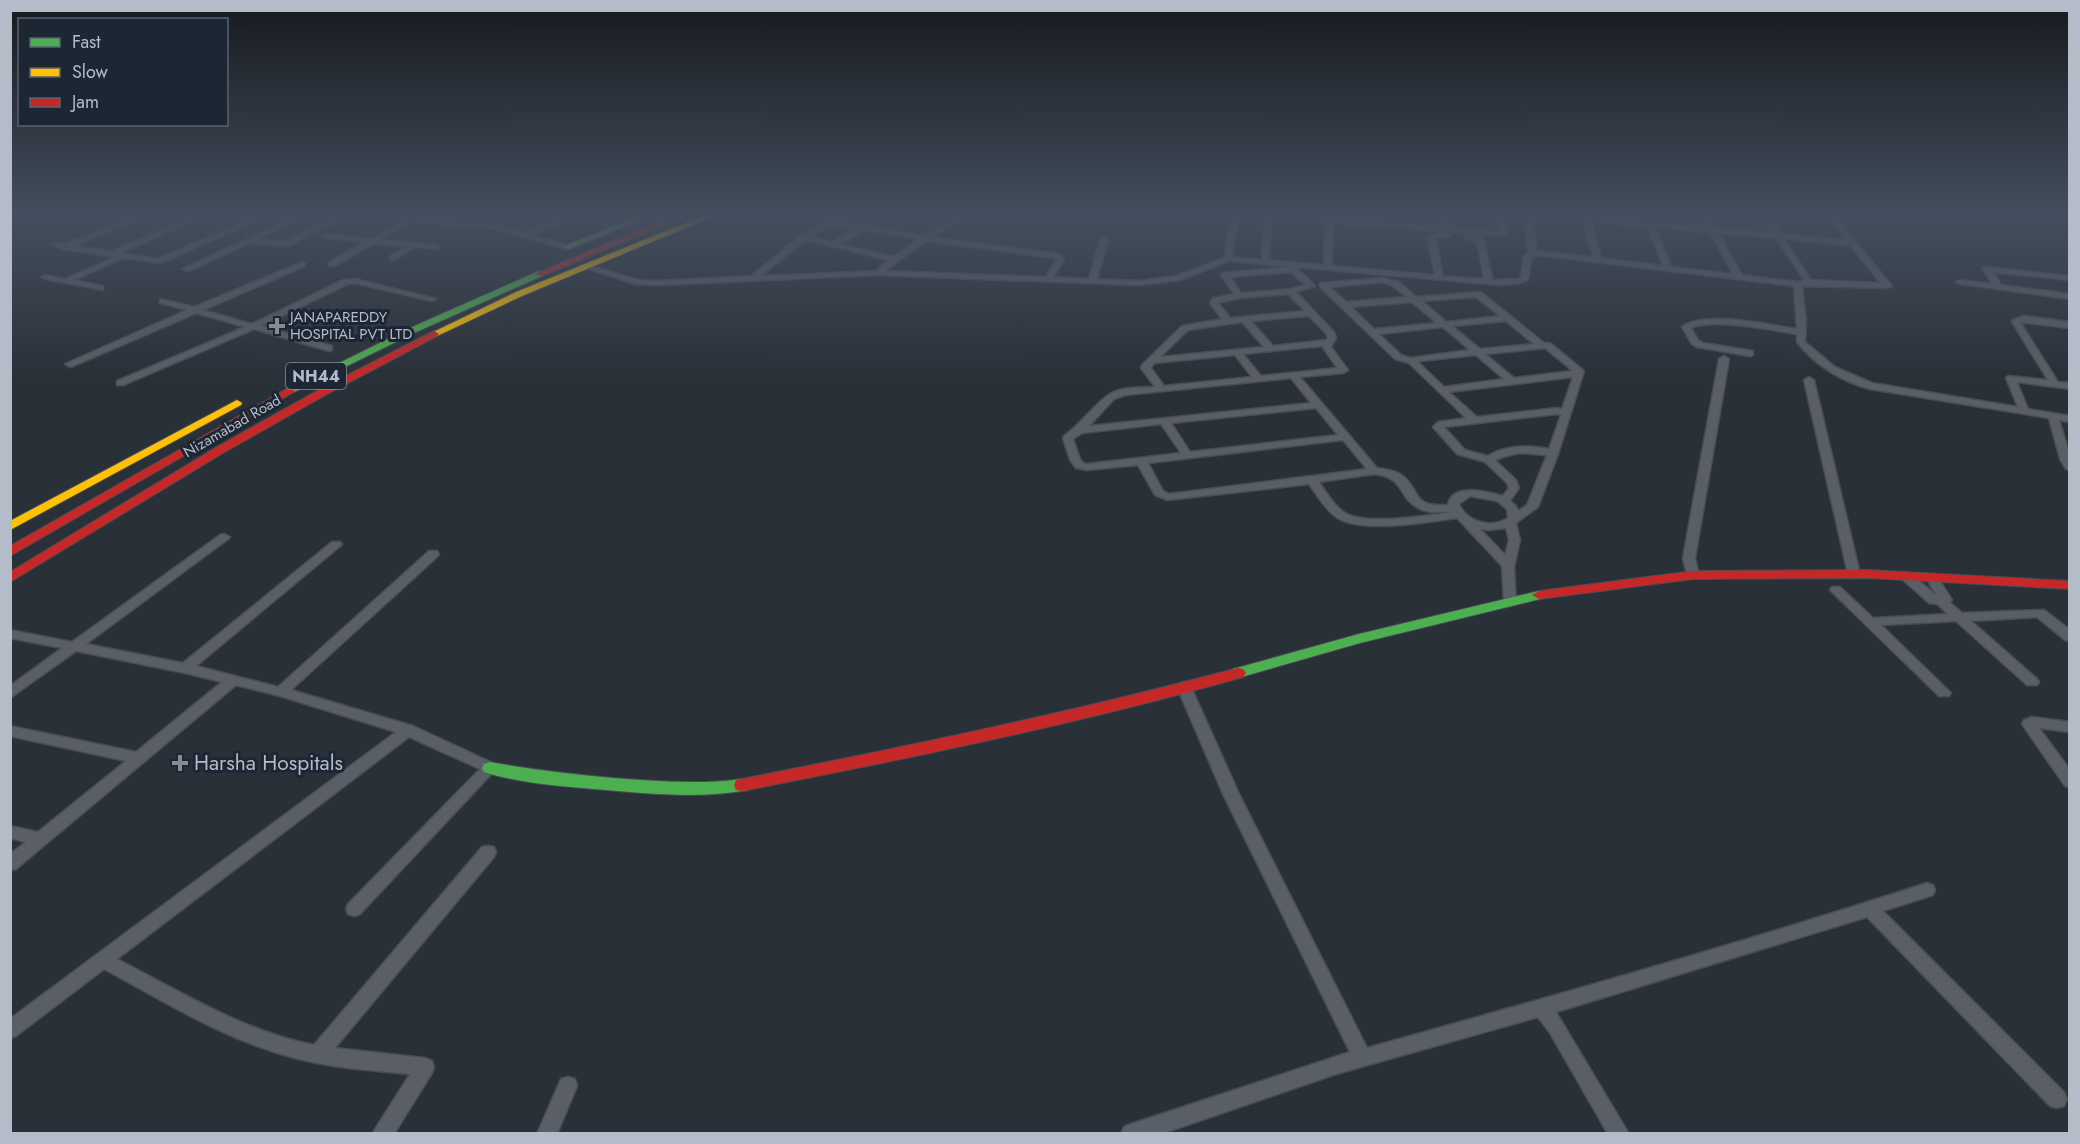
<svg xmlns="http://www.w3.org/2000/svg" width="2080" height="1144" font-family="Jost,sans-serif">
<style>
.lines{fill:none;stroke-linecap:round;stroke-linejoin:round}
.street-casing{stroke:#484c53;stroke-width:3}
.fast-casing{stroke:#484c53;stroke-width:2}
.slow-casing{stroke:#484c53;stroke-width:2}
.jam-casing{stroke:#484c53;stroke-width:2}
.street{fill:#5a5e66;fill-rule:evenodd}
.fast{fill:#4caf50;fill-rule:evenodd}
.slow{fill:#ffc107;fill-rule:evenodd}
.jam{fill:#c62828;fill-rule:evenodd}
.poi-dot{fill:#848b96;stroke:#1d2633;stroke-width:2}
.labels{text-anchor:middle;stroke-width:6;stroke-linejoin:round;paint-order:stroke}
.far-poi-label{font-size:15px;fill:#b4bcc9;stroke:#1d2633;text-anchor:start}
.far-street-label{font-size:15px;fill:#b4bcc9;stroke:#1d2633}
.shield{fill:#1d2633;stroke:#878f9c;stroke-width:1.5}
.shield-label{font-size:16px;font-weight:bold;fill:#b4bcc9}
.near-poi-label{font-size:21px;fill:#b4bcc9;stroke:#1d2633;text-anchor:start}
</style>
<rect width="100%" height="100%" fill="#2a3038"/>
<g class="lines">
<defs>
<g id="street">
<polygon points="134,217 144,217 74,246 112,251 192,217 202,217 121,253 157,259 255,217 265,217 161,263 124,258 74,280 103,286 103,290 45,279 41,277 45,275 65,279 115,257 63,249 51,245 55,243 64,244"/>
<polygon points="294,217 304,217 258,239 285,242 335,217 344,217 289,246 250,243 189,271 182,269"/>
<polygon points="386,217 416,217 495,225 523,232 562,217 572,217 530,235 569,245 570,247 566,249 495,229 411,221 381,239 435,245 439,247 438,249 416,247 393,260 390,260 390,256 407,247 374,243 335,266 329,266 329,262 365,242 328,238 324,236 325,234 372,239 402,220"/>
<polygon points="654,217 662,217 663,218 659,220"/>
<path d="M 832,217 L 839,217 L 837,220 L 924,236 L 958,217 L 967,217 L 932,237 L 1059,254 L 1064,260 L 1053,277 L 1089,279 L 1100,239 L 1104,237 L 1108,239 L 1097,279 L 1138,281 L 1176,276 L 1224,258 L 1231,217 L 1239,217 L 1232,257 L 1262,260 L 1265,217 L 1273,217 L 1269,258 L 1266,260 L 1324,265 L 1325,222 L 1280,217 L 1333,217 L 1445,227 L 1443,217 L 1451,217 L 1452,228 L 1499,232 L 1499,217 L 1507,217 L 1507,233 L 1500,236 L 1333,223 L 1332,266 L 1435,275 L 1427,237 L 1436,232 L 1451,235 L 1447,237 L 1435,238 L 1443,276 L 1484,279 L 1477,242 L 1464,238 L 1464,234 L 1467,234 L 1483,239 L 1493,280 L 1518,279 L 1521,277 L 1524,256 L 1528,253 L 1525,217 L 1533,217 L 1536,251 L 1593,257 L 1583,221 L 1564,217 L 1595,217 L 1707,227 L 1702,217 L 1709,217 L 1715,228 L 1772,233 L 1762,217 L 1769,217 L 1780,234 L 1846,240 L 1828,217 L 1835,217 L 1892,286 L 1888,288 L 1802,286 L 1806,321 L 1805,342 L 1835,367 L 1872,383 L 2018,407 L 2006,378 L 2008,376 L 2048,380 L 2012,322 L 2013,320 L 2024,316 L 2070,322 L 2070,328 L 2020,322 L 2058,382 L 2070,383 L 2070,389 L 2017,382 L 2028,409 L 2070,416 L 2070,422 L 2059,420 L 2070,456 L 2070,470 L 2066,469 L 2060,459 L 2049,418 L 1870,389 C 1841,381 1815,365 1797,342 L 1797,334 C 1770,330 1715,318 1691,328 L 1698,340 L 1703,343 L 1753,351 L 1753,355 L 1750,356 L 1697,347 L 1692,344 L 1682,327 C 1704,310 1770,325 1797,329 L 1794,286 L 1538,255 L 1532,257 L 1528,280 L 1520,283 L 1500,285 L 1296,267 L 1315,286 L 1296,292 L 1334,332 L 1336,338 L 1331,347 L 1348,370 L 1343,373 L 1300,377 L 1377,468 C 1385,469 1393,470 1400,474 C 1423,489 1408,507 1448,505 C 1452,482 1488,492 1503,496 L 1509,488 L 1507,483 L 1485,462 L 1457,454 L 1433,427 L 1438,422 L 1466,418 L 1409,363 L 1395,359 L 1320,287 L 1320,283 L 1382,278 L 1399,282 L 1416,297 L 1481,292 L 1544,343 L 1550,343 L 1584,371 L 1558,454 L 1538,507 L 1516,523 L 1520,540 L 1514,567 L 1516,602 L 1510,606 L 1504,602 L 1502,566 L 1457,518 C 1428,522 1360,534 1336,517 C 1324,508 1317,495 1309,484 L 1167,500 L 1155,495 L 1138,465 L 1087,470 L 1076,468 L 1070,460 L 1063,438 L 1064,436 C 1081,424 1092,407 1107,396 C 1120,386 1140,388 1155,387 L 1141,368 L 1142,365 L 1182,326 L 1222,319 L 1210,303 L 1213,298 L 1234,294 L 1221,275 L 1222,273 L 1290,267 L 1229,261 L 1180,280 L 1138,285 L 878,275 L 657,285 L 635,284 L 583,267 L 587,265 L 639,280 L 657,281 L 751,276 L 798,238 L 798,235 L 802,235 ZM 1591,221 L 1648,227 L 1663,266 L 1601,258 ZM 831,224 L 857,228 L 832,242 L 810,237 ZM 1656,227 L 1710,232 L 1733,274 L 1671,267 ZM 865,230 L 918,239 L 893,257 L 840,244 ZM 1718,233 L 1776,238 L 1804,280 L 1798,282 L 1742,275 ZM 1784,239 L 1850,245 L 1881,283 L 1811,280 ZM 805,240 L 888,260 L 876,271 L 761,276 ZM 926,241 L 1054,258 L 1056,260 L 1046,277 L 885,271 ZM 1291,272 L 1305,285 L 1290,289 L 1241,293 L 1230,277 ZM 1382,282 L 1393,286 L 1407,297 L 1346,302 L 1330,287 ZM 1288,294 L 1305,311 L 1230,318 L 1218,303 L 1239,298 ZM 1476,297 L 1500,316 L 1446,322 L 1422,301 ZM 1412,302 L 1437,323 L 1374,329 L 1351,307 ZM 1309,316 L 1326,333 L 1328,338 L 1326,340 L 1273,346 L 1251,321 ZM 1506,321 L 1534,344 L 1480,349 L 1452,326 ZM 1242,322 L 1264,347 L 1160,357 L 1188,330 ZM 1443,327 L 1470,350 L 1410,358 L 1401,355 L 1379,334 ZM 1322,346 L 1337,368 L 1261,376 L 1243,354 ZM 1545,348 L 1573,371 L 1514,378 L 1485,354 ZM 1235,355 L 1252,377 L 1164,386 L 1151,368 L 1154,363 ZM 1476,355 L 1504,379 L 1444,387 L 1419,363 L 1419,361 ZM 1573,377 L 1562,409 L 1557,408 L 1477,417 L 1449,392 ZM 1291,378 L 1311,403 L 1089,426 L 1114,399 L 1125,395 ZM 1316,408 L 1338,435 L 1190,452 L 1171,423 ZM 1557,414 L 1561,415 L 1549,449 C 1529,445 1505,445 1488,456 L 1465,450 L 1444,427 ZM 1161,424 L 1181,453 L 1087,464 L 1083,463 L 1080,459 L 1073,439 L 1082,433 ZM 1343,440 L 1367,469 L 1169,494 L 1163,491 L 1148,463 ZM 1520,453 L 1547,455 L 1527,505 L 1518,511 L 1516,506 L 1510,501 L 1519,488 L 1516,480 L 1495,460 L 1506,456 ZM 1374,474 C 1406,478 1396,495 1418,508 C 1428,514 1441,512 1452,512 C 1427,516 1370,525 1347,514 C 1335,508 1327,493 1319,482 ZM 1470,496 L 1497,501 L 1507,509 L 1508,518 C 1491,529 1467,522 1459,504 ZM 1506,528 L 1509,540 L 1505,555 L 1480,529 L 1489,530 Z"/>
<polygon points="302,262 306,264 305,266 203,310 252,324 343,280 355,279 436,299 432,301 355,283 348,284 261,326 332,346 332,350 329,351 254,329 123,385 117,385 117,381 245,327 196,313 73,366 70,367 65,364 187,310 160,303 160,299 194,307"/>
<polygon points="1984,267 2070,276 2070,280 1993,272 2001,285 2070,294 2070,299 1960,284 1956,282 1960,280 1992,284 1983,269"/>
<polygon points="1724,356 1729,359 1695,558 1699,575 1693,579 1687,575 1683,558 1719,359"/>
<polygon points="1809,377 1814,380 1860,574 1854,578 1848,574 1804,380"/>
<path d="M 224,534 L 230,537 L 228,539 L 86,644 L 183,663 L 332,542 L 340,542 L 342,544 L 340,546 L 196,666 L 278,687 L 429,551 L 437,551 L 439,554 L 437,557 L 291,690 L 413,726 L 495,764 L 497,768 L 360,914 L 354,916 L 348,914 L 346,909 L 348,904 L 480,769 L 409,737 L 117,959 C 181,992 243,1031 314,1045 L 482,847 L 488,846 L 494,847 L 496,852 L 494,857 L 335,1048 L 425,1058 L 432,1061 L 434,1067 L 432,1073 L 394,1134 L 372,1134 L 410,1074 C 370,1070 330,1068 291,1057 C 224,1039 165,1002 104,969 L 16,1036 L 10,1038 L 10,1019 L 396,732 L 280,696 L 236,685 L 47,843 L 16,869 L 10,870 L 10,854 L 26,842 L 10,838 L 10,826 L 38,832 L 126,761 L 10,736 L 10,726 L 136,752 L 222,682 L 185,673 L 76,651 L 10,698 L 10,686 L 62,648 L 10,638 L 10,630 L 72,642 L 220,535 Z"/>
<polygon points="1906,572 1910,573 1937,596 1926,578 1932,574 1936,575 1952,600 1950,603 1962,613 2044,610 2070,630 2070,641 2065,640 2037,617 1971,621 2037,679 2039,682 2037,685 2027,685 1956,621 1881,625 1951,693 1949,696 1939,696 1830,590 1832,587 1840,587 1873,618 1948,614 1937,604 1929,603 1902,579 1900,576"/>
<path d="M 1184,682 L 1189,684 L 1191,687 L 1239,794 L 1367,1048 C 1554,996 1742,943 1927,883 L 1933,885 L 1935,890 L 1933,895 L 1883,911 L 2064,1092 L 2067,1099 L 2064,1106 L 2057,1108 L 2050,1106 L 1867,917 L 1556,1012 L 1629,1134 L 1608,1134 L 1550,1033 L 1538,1017 L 1336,1074 L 1161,1134 L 1121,1134 L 1124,1127 L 1131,1124 L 1350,1052 L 1223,794 L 1177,687 L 1179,684 Z"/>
<polygon points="2032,717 2070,722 2070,732 2039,728 2070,770 2070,787 2065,786 2022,724 2024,720"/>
<polygon points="568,1077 575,1079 577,1086 557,1134 537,1134 561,1079"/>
</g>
<g id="fast">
<polygon points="636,217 648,217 569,249 562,247"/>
<polygon points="539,271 543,274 542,276 416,332 294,392 286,392 285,390 410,328"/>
<polygon points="1539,591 1544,592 1546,595 1544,598 1360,643 1238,678 1233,677 1230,673 1233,669 1359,634"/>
<path d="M 490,762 C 531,770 572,774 613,778 C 656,781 699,785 742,779 L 748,780 L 750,785 L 748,790 L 742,791 C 693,799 643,793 594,789 C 558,786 519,783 484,772 L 482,768 L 484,764 Z"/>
</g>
<g id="slow">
<polygon points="700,217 712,217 522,296 437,336 429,334 516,292"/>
<polygon points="237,400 242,403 241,405 10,530 10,521"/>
</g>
<g id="jam">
<polygon points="670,217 682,217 542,276 535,274"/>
<polygon points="434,331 439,334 437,336 329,393 223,453 10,582 10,572 215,448 322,388"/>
<polygon points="290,387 295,390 294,392 10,556 10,546"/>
<polygon points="1868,570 2070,581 2070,589 1868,578 1693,579 1539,599 1532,595 1539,591 1693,571"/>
<path d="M 1238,668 L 1243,669 L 1246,673 L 1243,677 C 1078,724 910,758 742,791 L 736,790 L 734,785 L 736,780 L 742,779 C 909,746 1073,712 1238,668 Z"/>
</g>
</defs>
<!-- street casing -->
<use href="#street" class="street-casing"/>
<!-- fast casing -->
<use href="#fast" class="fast-casing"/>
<!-- slow casing -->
<use href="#slow" class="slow-casing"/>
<!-- jam casing -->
<use href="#jam" class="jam-casing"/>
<!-- street -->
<use href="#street" class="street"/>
<!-- fast -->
<use href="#fast" class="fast"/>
<!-- slow -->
<use href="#slow" class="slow"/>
<!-- jam -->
<use href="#jam" class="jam"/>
</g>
<!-- sky -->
<linearGradient id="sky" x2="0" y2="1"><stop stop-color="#171a1f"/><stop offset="0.57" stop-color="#444e5e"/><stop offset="1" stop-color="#444e5e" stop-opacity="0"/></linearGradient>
<rect width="2080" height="378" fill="url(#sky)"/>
<!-- markers -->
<g class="poi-dot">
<path d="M274 317h6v6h6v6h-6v6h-6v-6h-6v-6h6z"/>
<path d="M177 754h6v6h6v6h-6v6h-6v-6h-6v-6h6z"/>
</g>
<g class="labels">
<!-- far-poi labels -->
<g class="far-poi-label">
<text x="290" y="322">JANAPAREDDY<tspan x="290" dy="17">HOSPITAL PVT LTD</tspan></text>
</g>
<!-- far-street labels -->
<g class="far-street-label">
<text transform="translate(232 426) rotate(-30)" y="5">Nizamabad Road</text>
</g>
<!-- shield labels -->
<rect class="shield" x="286" y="363" width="60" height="26" rx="4.5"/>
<g class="shield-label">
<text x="316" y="382">NH44</text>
</g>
<!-- near-poi labels -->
<g class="near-poi-label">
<text x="194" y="770">Harsha Hospitals</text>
</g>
</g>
<!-- border -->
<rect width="2080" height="1144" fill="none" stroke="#b4bcc9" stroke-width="24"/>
<!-- legend -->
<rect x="18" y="18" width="210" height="108" fill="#1d2633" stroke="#59626f" stroke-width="1.5"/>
<rect x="30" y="38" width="30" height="9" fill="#4caf50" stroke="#59626f" stroke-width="1.5"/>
<text x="72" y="48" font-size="18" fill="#b4bcc9">Fast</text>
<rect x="30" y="68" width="30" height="9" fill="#ffc107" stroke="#59626f" stroke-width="1.5"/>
<text x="72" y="78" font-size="18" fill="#b4bcc9">Slow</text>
<rect x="30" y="98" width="30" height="9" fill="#c62828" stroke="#59626f" stroke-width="1.5"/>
<text x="72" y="108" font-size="18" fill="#b4bcc9">Jam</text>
</svg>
